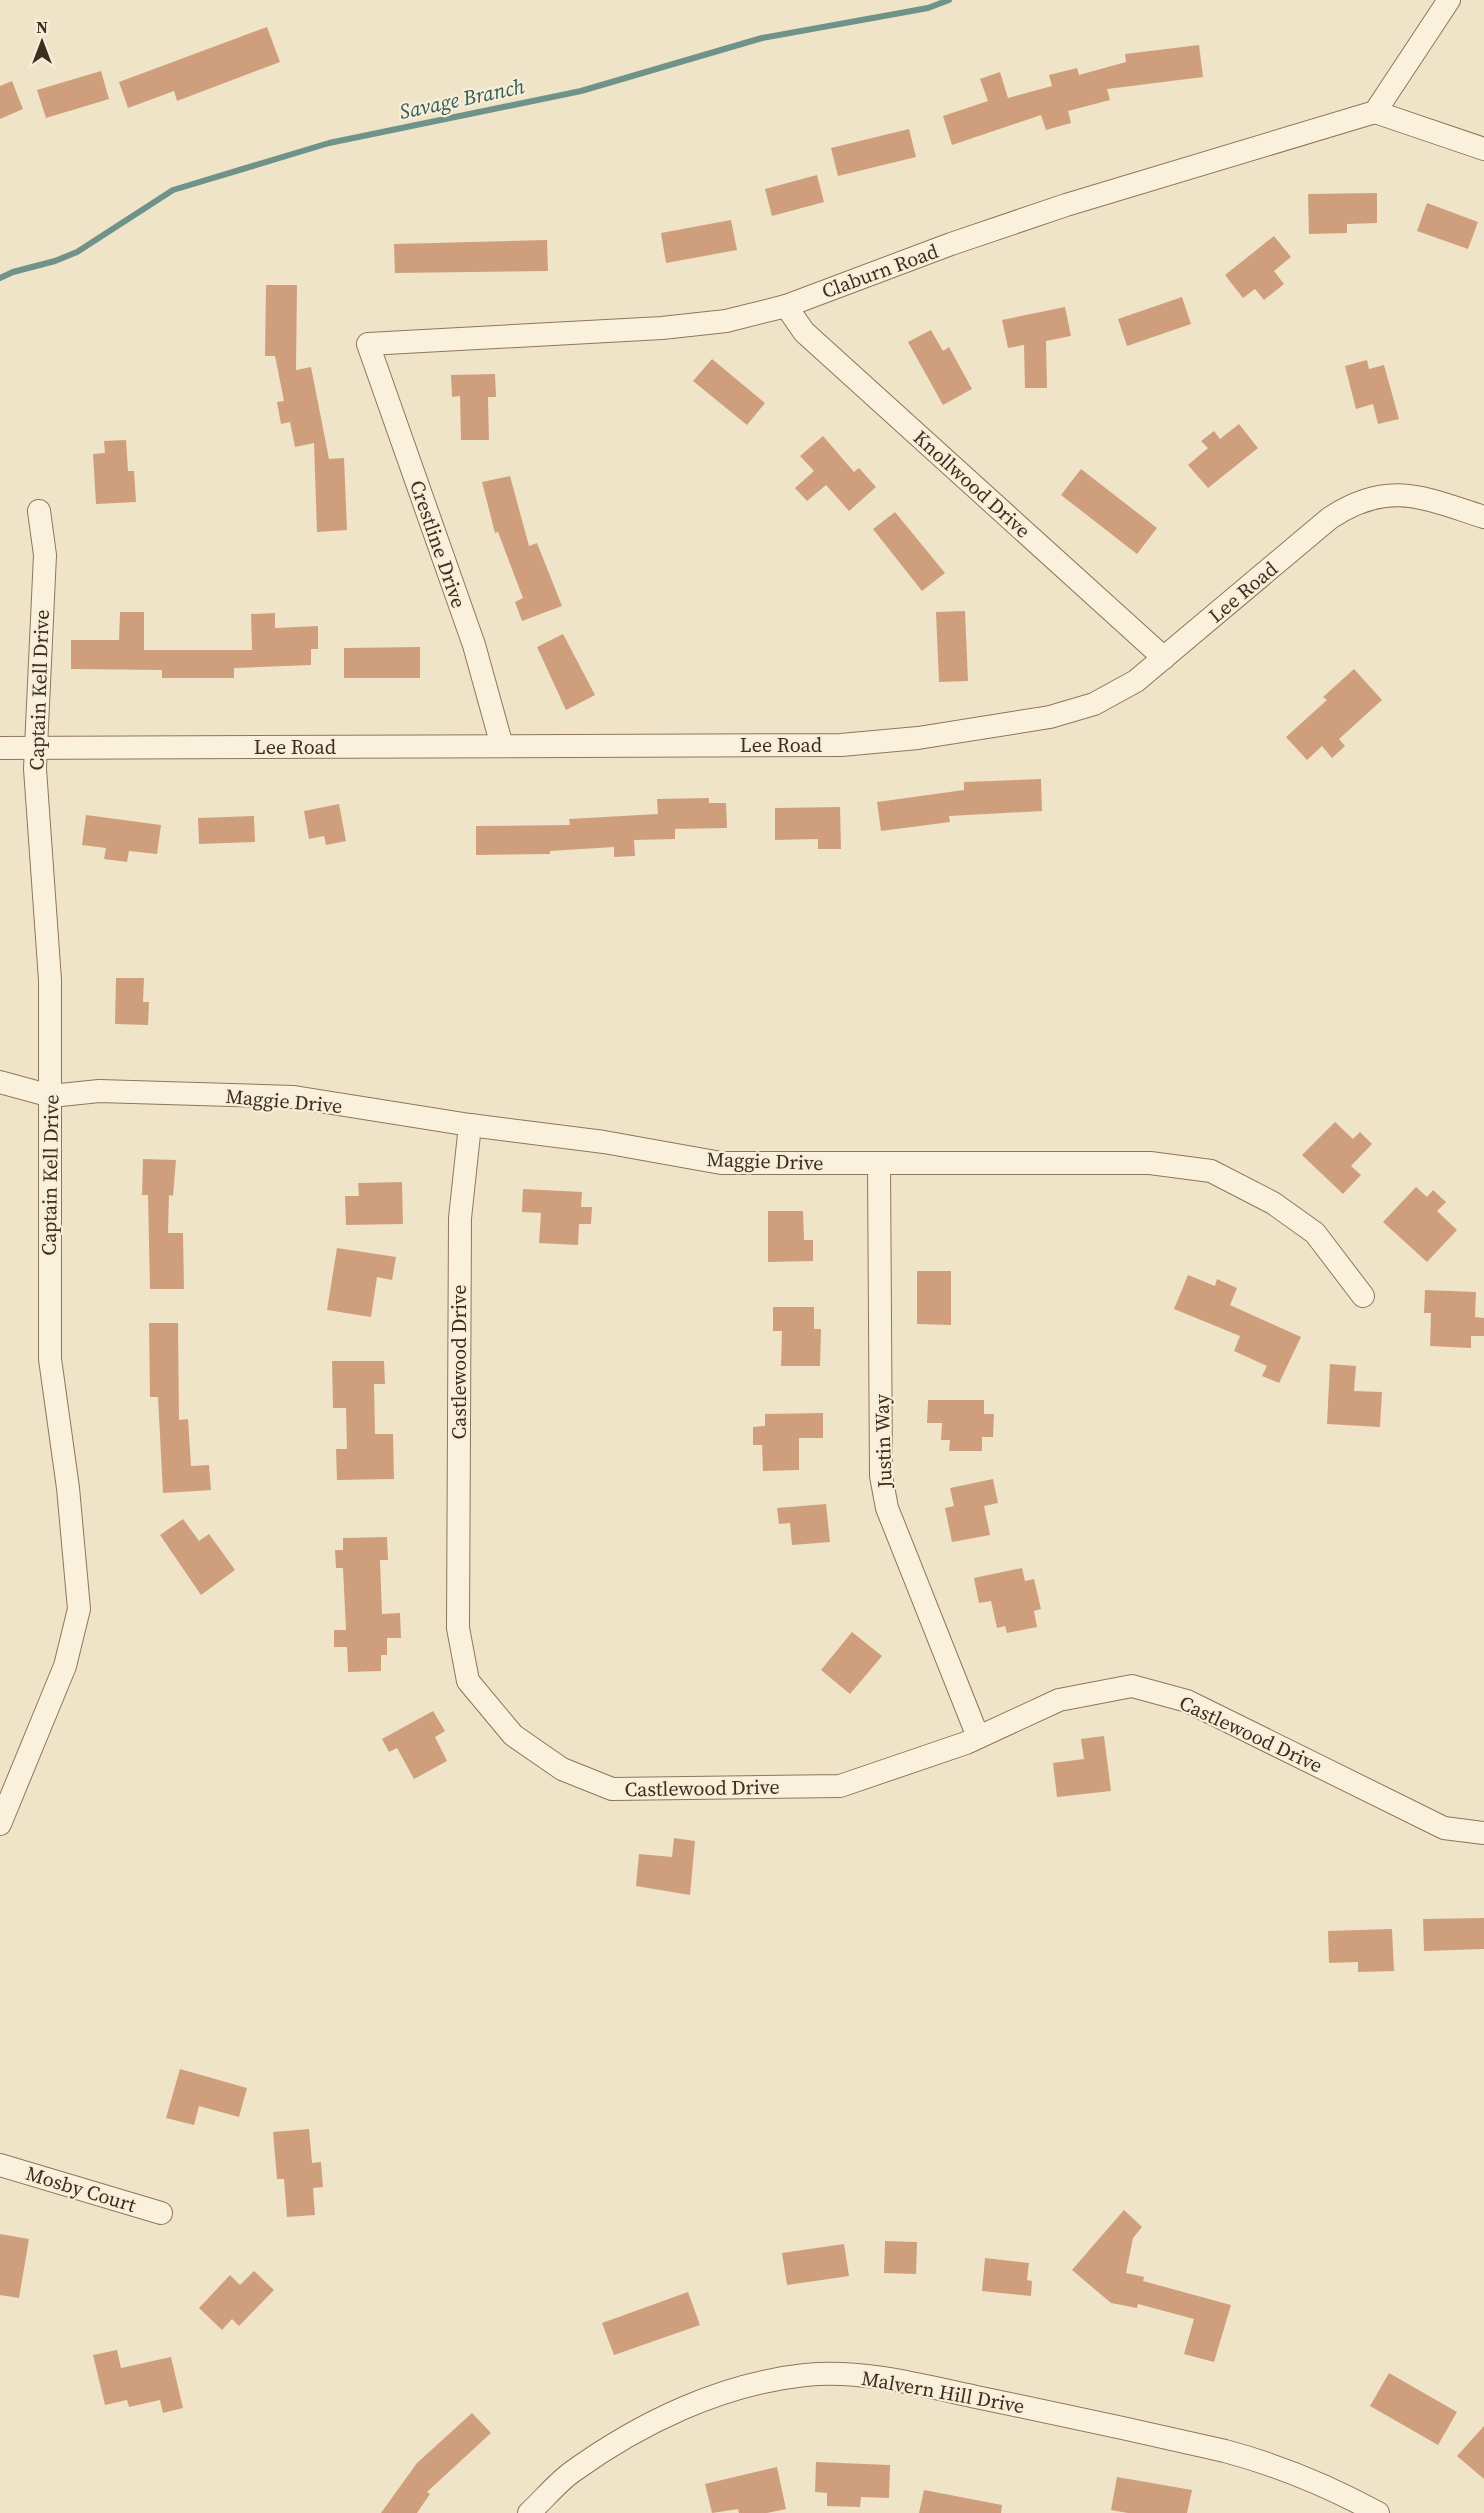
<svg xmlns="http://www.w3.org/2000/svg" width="1484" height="2513" font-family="'Source Serif 4',serif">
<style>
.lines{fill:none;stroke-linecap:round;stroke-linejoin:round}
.stream{stroke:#6f938a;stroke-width:6}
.building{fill:#cf9f7d}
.street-casing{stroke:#8d765c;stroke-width:24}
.street{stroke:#faf1dc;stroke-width:22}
.labels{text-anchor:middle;stroke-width:4.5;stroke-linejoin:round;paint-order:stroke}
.street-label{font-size:20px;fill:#3d2e20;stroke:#f7eed8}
.water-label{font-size:21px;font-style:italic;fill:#2f5d5a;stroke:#f7eed8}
</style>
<rect width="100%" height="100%" fill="#f0e4c8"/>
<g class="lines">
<!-- stream -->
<polyline class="stream" points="0,278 13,272 55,261 77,252 173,190 329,143 581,91 762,38 928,8 949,0"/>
</g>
<!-- building -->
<g class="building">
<polygon points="267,27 280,62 177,101 174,91 128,108 119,82"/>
<polygon points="1199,45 1203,77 1107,89 1110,100 1068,111 1071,123 1046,130 1041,115 952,145 943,116 988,101 980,79 1000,72 1008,98 1052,86 1049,75 1077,68 1079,75 1126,62 1125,54"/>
<polygon points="101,71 109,99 46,118 37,90"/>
<polygon points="12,81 23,109 0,119 0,86"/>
<polygon points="909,129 916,157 838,176 831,148"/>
<polygon points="817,175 824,202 772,216 765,189"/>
<polygon points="1377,193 1377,223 1347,224 1347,233 1309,234 1308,194"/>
<polygon points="1427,203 1478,222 1468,249 1417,231"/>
<polygon points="731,220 737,250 666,263 661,233"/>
<polygon points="1274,236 1291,257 1274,271 1284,284 1264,300 1255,289 1243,298 1225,275"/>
<polygon points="547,240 548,271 395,273 394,244"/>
<polygon points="266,285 297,285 296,370 311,367 329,459 344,458 347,530 317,532 314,443 295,447 290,422 281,424 277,402 284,401 275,356 265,356"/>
<polygon points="1182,297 1191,324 1127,346 1118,319"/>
<polygon points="1065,307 1071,336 1046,341 1047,388 1025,388 1024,345 1008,348 1002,320"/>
<polygon points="931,330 943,351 949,347 972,389 943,405 908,342"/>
<polygon points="712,359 765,403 747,425 693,381"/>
<polygon points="1367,360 1369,369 1384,365 1399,419 1378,424 1373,404 1356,409 1345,366"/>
<polygon points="495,374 496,397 488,397 489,440 461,440 460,396 452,397 451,375"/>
<polygon points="1239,424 1258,448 1208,488 1188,465 1208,448 1201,441 1214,431 1220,439"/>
<polygon points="823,436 854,472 859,468 876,487 849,511 826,485 807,501 795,488 814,471 800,456"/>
<polygon points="126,440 128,471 134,471 136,502 96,504 93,454 105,453 104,441"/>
<polygon points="1081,469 1157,528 1137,554 1061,495"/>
<polygon points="510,476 529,546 537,543 562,606 522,621 515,602 523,598 498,532 495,533 482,482"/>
<polygon points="895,512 945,573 922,591 873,529"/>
<polygon points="965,611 968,681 939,682 936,612"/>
<polygon points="120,612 144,612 144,650 252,650 251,614 275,613 275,628 318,626 318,649 311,649 311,665 234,668 234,678 162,678 162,670 71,669 71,640 119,640"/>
<polygon points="563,634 595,695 566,710 537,647"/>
<polygon points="420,647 420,678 344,678 344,648"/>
<polygon points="1354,669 1382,700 1339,739 1345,746 1332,758 1322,746 1307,760 1286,737 1327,700 1323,697"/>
<polygon points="1041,779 1042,811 949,816 950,822 881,831 877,802 964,790 964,782"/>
<polygon points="709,798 709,803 726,803 727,828 675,829 675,839 634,840 635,856 614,857 614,847 550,851 550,854 476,855 476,826 570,825 569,819 658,814 657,799"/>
<polygon points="339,804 346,841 326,845 324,836 309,839 304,811"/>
<polygon points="840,807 841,849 818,849 818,839 775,840 775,808"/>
<polygon points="86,815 161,825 157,854 129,851 127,862 104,859 106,848 82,845"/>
<polygon points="254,816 255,842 199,844 198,818"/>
<polygon points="116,978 144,978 143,1002 149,1002 148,1025 115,1024"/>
<polygon points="1335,1122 1353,1139 1360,1132 1372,1144 1351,1166 1361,1175 1343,1194 1302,1155"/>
<polygon points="143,1159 176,1160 173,1196 169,1195 168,1233 183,1233 184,1289 150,1289 148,1195 142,1195"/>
<polygon points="402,1182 403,1224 346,1225 345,1196 359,1196 358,1183"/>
<polygon points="1416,1187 1427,1197 1433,1190 1446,1202 1437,1211 1457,1230 1427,1262 1383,1222"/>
<polygon points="523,1189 582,1192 581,1207 592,1207 591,1224 579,1224 578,1245 539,1243 541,1213 522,1212"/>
<polygon points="768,1211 803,1211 804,1240 813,1240 813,1261 768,1262"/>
<polygon points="337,1248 396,1257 392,1280 377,1277 371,1317 327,1310"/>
<polygon points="917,1271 951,1271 951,1325 917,1324"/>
<polygon points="1188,1275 1215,1286 1217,1279 1237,1288 1230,1305 1301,1337 1279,1383 1262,1376 1267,1366 1234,1351 1240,1336 1174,1309"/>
<polygon points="1425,1290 1476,1292 1475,1317 1484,1318 1484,1336 1471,1336 1471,1348 1430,1346 1431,1313 1424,1313"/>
<polygon points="773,1307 814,1307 814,1329 821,1329 820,1366 781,1366 782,1331 773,1331"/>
<polygon points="149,1323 178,1323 179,1420 188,1419 191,1466 209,1465 211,1490 163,1493 158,1397 150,1397"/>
<polygon points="332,1361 384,1361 385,1384 374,1384 375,1434 393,1434 394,1479 337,1480 336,1449 347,1449 346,1408 333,1408"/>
<polygon points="1330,1364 1356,1366 1354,1391 1382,1392 1380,1427 1327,1424"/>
<polygon points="928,1400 984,1400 984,1414 994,1414 993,1437 982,1437 982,1451 949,1451 950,1440 941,1440 942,1423 927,1423"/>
<polygon points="823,1413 823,1438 799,1438 799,1470 763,1471 762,1445 753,1445 753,1427 765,1426 765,1414"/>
<polygon points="993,1479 998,1503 984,1506 990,1535 952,1542 945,1508 954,1506 950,1488"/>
<polygon points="826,1504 830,1542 792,1545 790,1523 779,1524 777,1508"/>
<polygon points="183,1519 199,1541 209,1534 235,1570 201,1595 160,1535"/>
<polygon points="387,1537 388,1560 380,1560 382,1614 400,1613 401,1638 387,1638 387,1655 381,1655 381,1671 348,1672 347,1647 334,1647 334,1630 346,1630 343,1568 336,1568 335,1550 343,1550 343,1538"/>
<polygon points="1022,1568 1025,1581 1034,1579 1041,1609 1034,1611 1037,1627 1007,1633 1005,1626 997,1628 991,1601 979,1603 974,1578"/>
<polygon points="852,1632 882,1656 850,1694 821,1670"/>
<polygon points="433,1711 445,1731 435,1737 447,1761 414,1779 397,1748 389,1752 382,1739"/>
<polygon points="1104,1736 1111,1791 1057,1797 1053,1763 1084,1759 1081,1739"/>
<polygon points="674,1838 695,1841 690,1895 636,1886 639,1854 672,1857"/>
<polygon points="1484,1918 1484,1949 1424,1951 1423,1919"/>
<polygon points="1392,1929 1394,1971 1358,1972 1358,1962 1329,1963 1328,1931"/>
<polygon points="180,2069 247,2088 239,2117 199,2106 194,2125 166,2118"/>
<polygon points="309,2129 312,2163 321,2162 323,2187 313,2188 315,2215 287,2217 284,2179 277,2179 273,2132"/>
<polygon points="1124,2210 1142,2227 1133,2238 1126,2273 1144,2277 1143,2281 1231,2305 1214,2362 1184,2354 1194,2319 1138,2304 1137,2308 1111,2303 1072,2270"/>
<polygon points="0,2234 29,2239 19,2298 0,2295"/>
<polygon points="885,2241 917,2242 916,2274 884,2273"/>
<polygon points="844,2244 849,2276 787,2285 782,2253"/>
<polygon points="985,2258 1029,2263 1027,2280 1032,2281 1031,2296 982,2291"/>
<polygon points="254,2271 274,2290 239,2326 232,2319 222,2330 199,2308 230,2275 240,2285"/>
<polygon points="688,2292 700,2325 614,2355 602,2323"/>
<polygon points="117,2350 121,2368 171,2357 183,2408 163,2413 160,2400 129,2407 127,2400 105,2405 93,2355"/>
<polygon points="1389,2373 1457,2412 1438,2445 1370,2406"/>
<polygon points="472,2413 491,2433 427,2492 430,2494 417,2513 381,2513 417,2463"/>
<polygon points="1484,2426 1484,2479 1457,2456"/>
<polygon points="816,2462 890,2465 889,2498 861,2497 860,2507 827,2506 827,2493 815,2492"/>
<polygon points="777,2467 786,2509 767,2513 739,2513 738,2509 712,2513 705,2484"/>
<polygon points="1117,2477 1192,2490 1187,2513 1128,2513 1111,2510"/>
<polygon points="924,2490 1002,2505 1001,2513 919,2513"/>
</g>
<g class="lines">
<defs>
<g id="street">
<polyline points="1375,112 1449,0"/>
<polyline points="1375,112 1484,149"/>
<polyline points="786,306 804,332 1164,658"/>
<polyline points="502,746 474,645 368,344 662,328 726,321 786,306 951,244 1066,205 1375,112"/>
<path d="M 0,748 L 841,745 L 918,738 L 1050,717 L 1094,704 L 1136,681 L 1330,518 C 1389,479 1424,498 1484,517"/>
<polyline points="0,1082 51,1096 99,1091 294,1097 470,1125 604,1142 721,1163 1150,1163 1211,1171 1273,1203 1315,1233 1363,1296"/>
<polyline points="470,1125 460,1218 458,1628 468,1681 513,1735 562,1769 612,1789 840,1786 966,1743 1059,1700 1132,1686 1187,1701 1444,1828 1484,1833"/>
<polyline points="879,1164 881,1476 887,1508 978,1737"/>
<polyline points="0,1824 65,1666 79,1609 68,1488 50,1359 50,980 35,769 45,555 39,511"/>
<polyline points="0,2165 161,2213"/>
<path d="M 529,2513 C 543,2500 557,2483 572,2472 C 640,2423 721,2384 805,2375 C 861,2369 921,2385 976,2397 C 1059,2414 1142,2432 1225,2451 C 1281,2466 1327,2485 1378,2513"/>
</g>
</defs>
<!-- street casing -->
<use href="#street" class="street-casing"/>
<!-- street -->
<use href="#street" class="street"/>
</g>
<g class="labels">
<!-- street labels -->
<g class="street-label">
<text transform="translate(880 271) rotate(-20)" y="7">Claburn Road</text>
<text transform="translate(972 484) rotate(42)" y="7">Knollwood Drive</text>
<text transform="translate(438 544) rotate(71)" y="7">Crestline Drive</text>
<text transform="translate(1243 592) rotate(-40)" y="7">Lee Road</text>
<text transform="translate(39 690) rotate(-88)" y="7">Captain Kell Drive</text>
<text x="781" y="752">Lee Road</text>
<text x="295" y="754">Lee Road</text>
<text transform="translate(284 1101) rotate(5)" y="7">Maggie Drive</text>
<text transform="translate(765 1161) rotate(2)" y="7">Maggie Drive</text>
<text transform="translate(50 1175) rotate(-89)" y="7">Captain Kell Drive</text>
<text transform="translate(459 1362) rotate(-90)" y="7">Castlewood Drive</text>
<text transform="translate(883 1441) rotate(-92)" y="7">Justin Way</text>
<text transform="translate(1251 1734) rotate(25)" y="7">Castlewood Drive</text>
<text transform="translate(702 1788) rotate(-1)" y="7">Castlewood Drive</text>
<text transform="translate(81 2189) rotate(17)" y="7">Mosby Court</text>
<text transform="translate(943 2392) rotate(10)" y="7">Malvern Hill Drive</text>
</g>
<!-- water labels -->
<g class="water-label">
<text transform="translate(462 99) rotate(-12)" y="7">Savage Branch</text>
</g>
</g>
<!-- north arrow -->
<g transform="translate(42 42)" stroke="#f7eed8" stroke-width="4.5" paint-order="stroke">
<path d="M0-4.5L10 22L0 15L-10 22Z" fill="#3d2e20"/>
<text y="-9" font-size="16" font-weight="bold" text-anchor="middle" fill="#3d2e20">N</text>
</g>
</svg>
